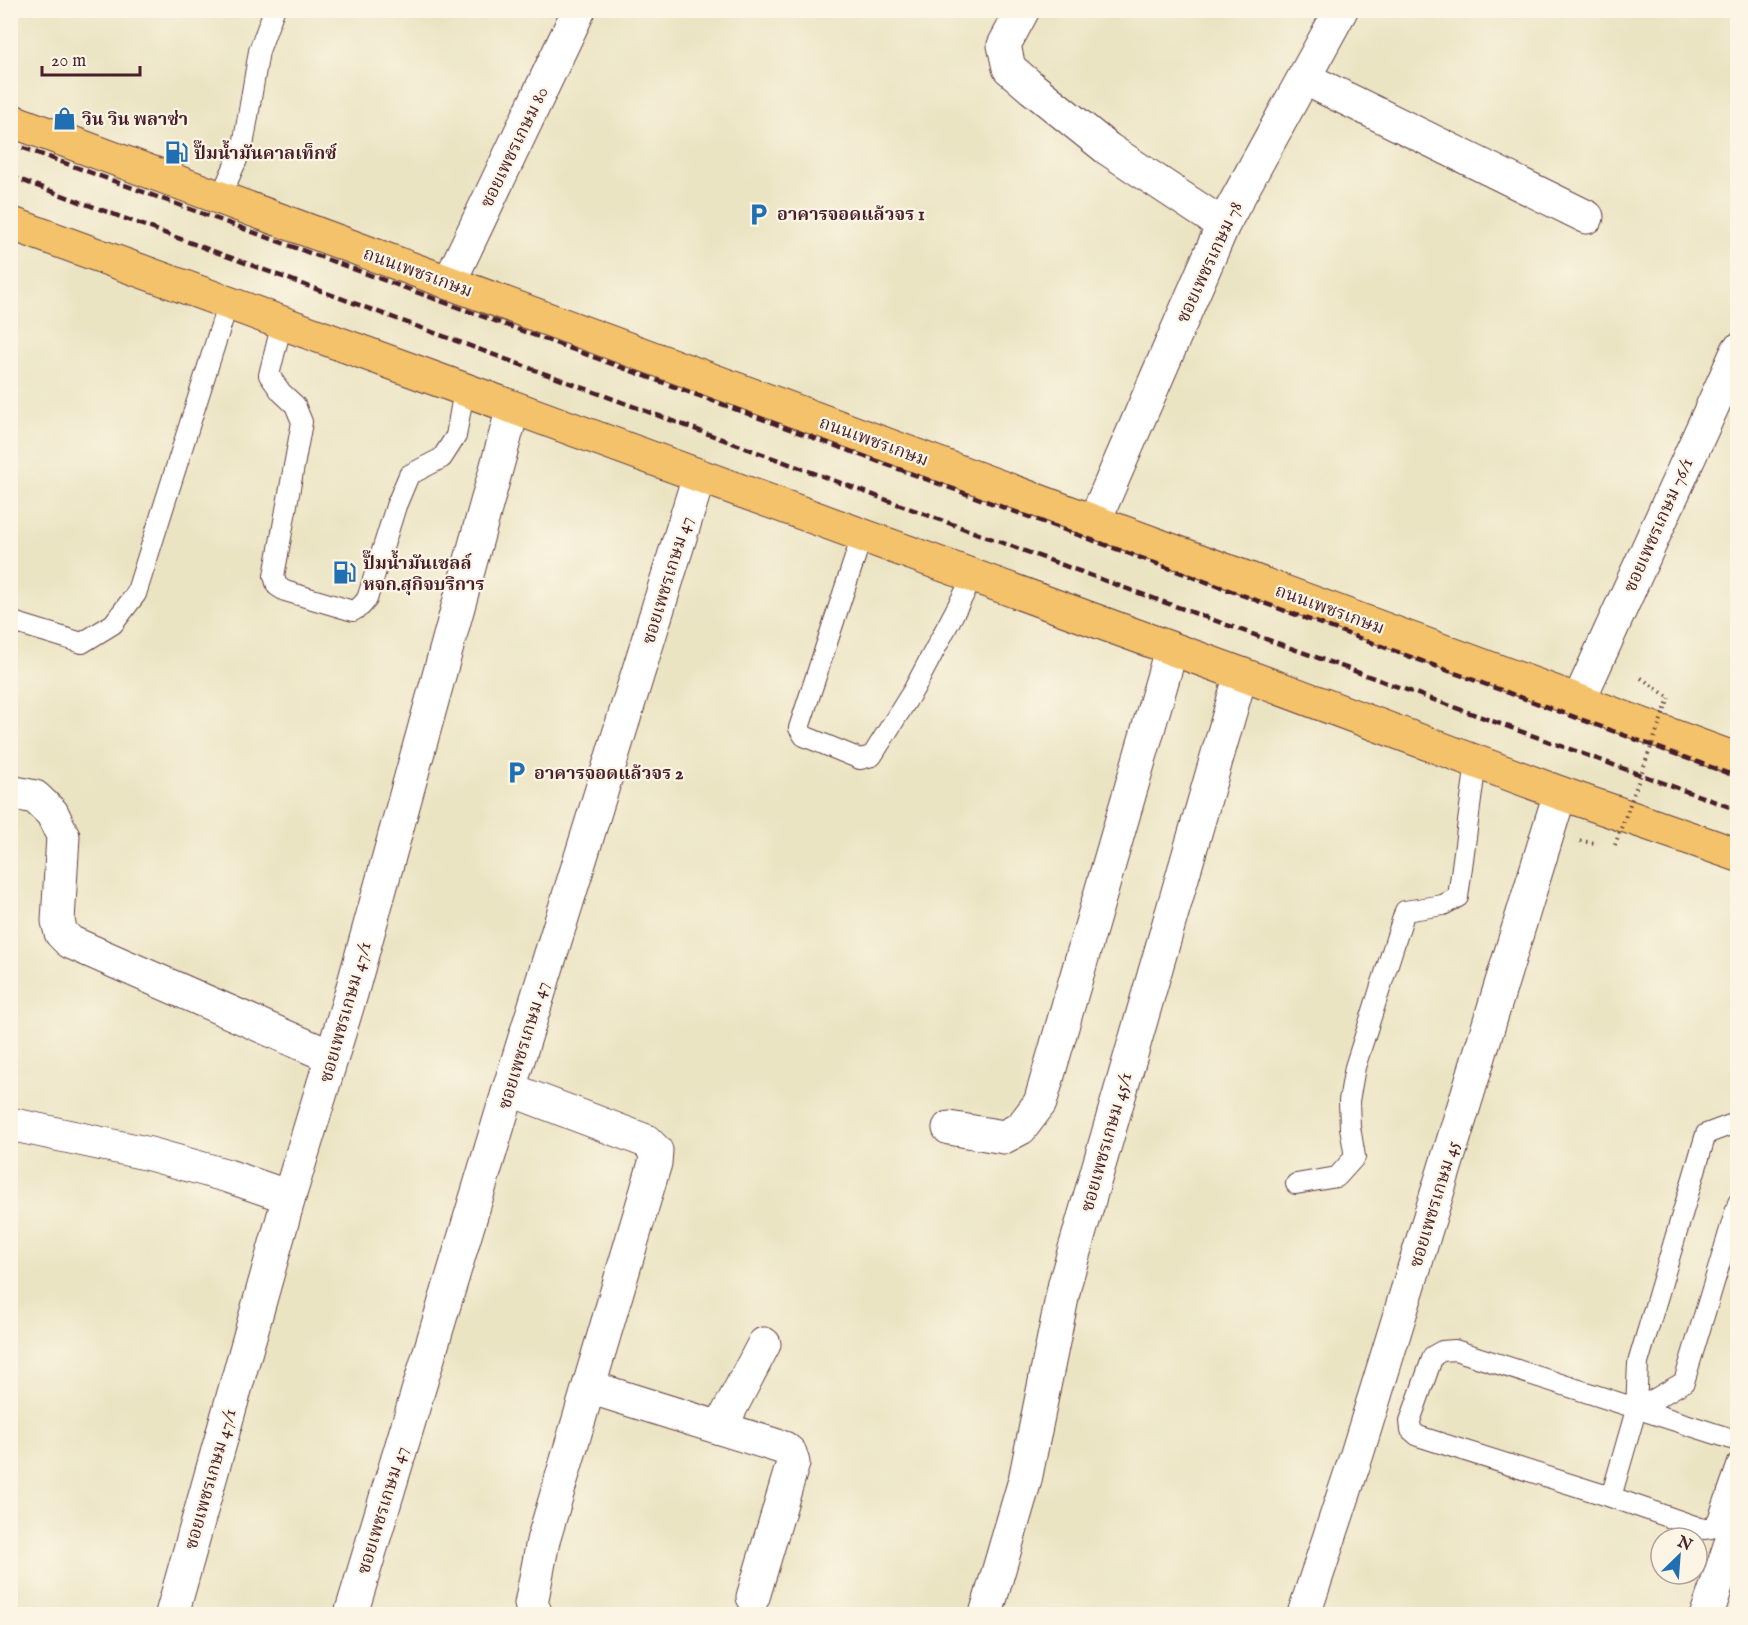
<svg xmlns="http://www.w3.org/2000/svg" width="1748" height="1625" font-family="'IM FELL English','Noto Serif Thai',serif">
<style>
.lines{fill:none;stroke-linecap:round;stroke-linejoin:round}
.lane-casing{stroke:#623d42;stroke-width:22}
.street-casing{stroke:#623d42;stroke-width:35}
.primary-casing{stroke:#623d42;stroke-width:35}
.path{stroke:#623d42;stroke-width:4;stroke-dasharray:1.5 4.5;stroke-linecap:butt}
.lane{stroke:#fff;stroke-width:20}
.street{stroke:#fff;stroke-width:33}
.primary{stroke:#f3c26a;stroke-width:33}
.rail{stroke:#4a1f2b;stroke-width:4.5;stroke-dasharray:9 4.5;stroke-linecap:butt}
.path-bridge{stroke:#623d42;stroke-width:4;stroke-dasharray:1.5 4.5;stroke-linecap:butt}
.labels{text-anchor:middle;stroke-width:4.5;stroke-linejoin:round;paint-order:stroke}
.poi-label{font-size:18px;font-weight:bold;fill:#4a1f2b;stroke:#fcf5e5;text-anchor:start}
.street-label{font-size:18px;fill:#4a1f2b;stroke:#fcf5e5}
</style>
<rect width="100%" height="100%" fill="#fcf5e5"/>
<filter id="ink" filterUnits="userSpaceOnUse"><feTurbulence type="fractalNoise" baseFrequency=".0167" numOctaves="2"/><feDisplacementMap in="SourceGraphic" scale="12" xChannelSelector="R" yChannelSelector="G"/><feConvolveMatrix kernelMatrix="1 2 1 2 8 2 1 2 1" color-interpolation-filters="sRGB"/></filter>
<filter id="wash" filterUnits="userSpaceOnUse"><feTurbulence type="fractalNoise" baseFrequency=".008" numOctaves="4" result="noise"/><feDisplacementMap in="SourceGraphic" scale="24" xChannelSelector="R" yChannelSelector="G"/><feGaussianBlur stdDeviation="1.35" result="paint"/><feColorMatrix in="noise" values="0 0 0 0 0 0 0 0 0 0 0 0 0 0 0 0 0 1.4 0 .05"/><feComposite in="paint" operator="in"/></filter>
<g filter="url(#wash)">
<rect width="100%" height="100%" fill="#ebe4c3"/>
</g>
<g filter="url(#ink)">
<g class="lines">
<defs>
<g id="lane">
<polyline points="220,198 243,146 259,51 274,10"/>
<polyline points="282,323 269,375 281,392 295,405 302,422 274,576 277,586 285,591 353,611 361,606 367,599 396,506 409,475 442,458 456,436 464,390"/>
<polyline points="862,536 799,728 804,736 860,759 872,756 914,689 973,577"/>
<polyline points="10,621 82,643 113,624 136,594 228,303"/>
<polyline points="1738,1122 1706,1134 1638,1363 1636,1410 1684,1382 1738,1203"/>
<polyline points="1296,1184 1337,1177 1355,1157 1350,1127 1349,1101 1355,1067 1405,911 1443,905 1458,897 1476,762"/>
<polyline points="1738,1441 1455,1350 1442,1351 1433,1356 1410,1421 1411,1430 1418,1436 1611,1497 1703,1529 1711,1528 1718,1520 1738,1463"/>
<polyline points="1611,1497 1636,1410"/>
</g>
<g id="street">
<polyline points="1023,10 1004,45 1009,68 1032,88 1108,149 1223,225"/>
<polyline points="1304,78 1587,217"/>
<polyline points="449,283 579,10"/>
<polyline points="1094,522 1223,225 1341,10"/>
<polyline points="1579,700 1738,350"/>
<polyline points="10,792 35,797 52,813 63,836 58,921 61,933 70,942 332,1057"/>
<polyline points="509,1089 646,1141 656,1151 655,1163 543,1541 531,1604 536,1614"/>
<polyline points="10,1124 150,1154 228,1176 289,1197"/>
<polyline points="949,1128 1004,1137 1021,1128 1040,1103 1171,650"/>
<polyline points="589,1387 784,1448 790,1453 793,1463 753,1597"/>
<polyline points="720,1428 764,1344"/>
<polyline points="172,1614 289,1197 351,994 513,408"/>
<polyline points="351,1614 509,1089 699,476"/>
<polyline points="986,1614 1025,1480 1065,1283 1241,674"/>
<polyline points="1304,1614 1357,1454 1560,793"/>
<polyline points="1707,1614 1738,1522"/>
</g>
<g id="primary">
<polyline points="10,120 1738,760"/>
<polyline points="10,223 1241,674 1560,793 1738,855"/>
</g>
</defs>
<!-- lane casing -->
<use href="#lane" class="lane-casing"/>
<!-- street casing -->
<use href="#street" class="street-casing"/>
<!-- primary casing -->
<use href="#primary" class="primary-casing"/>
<!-- path -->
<g class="path">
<polyline points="1641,678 1668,697"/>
<polyline points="1580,841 1596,843"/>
</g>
<!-- lane -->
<use href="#lane" class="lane"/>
<!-- street -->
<use href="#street" class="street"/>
<!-- primary -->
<use href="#primary" class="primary"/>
<!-- rail -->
<g class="rail">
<polyline points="10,143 1738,777"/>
<polyline points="10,176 1114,584 1738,810"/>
</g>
<!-- path-bridge -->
<polyline class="path-bridge" points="1615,845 1669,698"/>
</g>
</g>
<!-- icons -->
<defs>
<symbol id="shop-bare" viewBox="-9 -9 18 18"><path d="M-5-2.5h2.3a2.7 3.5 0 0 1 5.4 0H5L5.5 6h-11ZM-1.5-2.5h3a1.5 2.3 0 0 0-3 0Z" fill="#1f6fb2" stroke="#fcf5e5" stroke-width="2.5" paint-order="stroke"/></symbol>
<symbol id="fuel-bare" viewBox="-9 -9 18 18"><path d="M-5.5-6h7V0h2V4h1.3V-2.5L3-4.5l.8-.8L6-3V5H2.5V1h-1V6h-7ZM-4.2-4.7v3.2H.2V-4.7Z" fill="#1f6fb2" stroke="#fcf5e5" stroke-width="2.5" paint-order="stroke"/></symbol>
<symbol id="parking-bare" viewBox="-9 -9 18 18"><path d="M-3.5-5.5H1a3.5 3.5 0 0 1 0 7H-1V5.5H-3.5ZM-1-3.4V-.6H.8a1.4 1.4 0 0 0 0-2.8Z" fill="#1f6fb2" stroke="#fcf5e5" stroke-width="2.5" paint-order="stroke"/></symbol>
</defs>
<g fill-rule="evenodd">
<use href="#shop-bare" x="48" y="102" width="33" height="33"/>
<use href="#fuel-bare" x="160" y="136" width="33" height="33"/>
<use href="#parking-bare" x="742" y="198" width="33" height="33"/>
<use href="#fuel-bare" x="328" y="556" width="33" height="33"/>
<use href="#parking-bare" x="500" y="756" width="33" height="33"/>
</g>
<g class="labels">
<!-- poi labels -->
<g class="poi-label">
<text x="82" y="125">วิน วิน พลาซ่า</text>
<text x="194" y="159">ปั๊มน้ำมันคาลเท็กซ์</text>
<text x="777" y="220">อาคารจอดแล้วจร 1</text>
<text x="363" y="569">ปั๊มน้ำมันเชลล์<tspan x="363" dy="21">หจก.สุกิจบริการ</tspan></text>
<text x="534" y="779">อาคารจอดแล้วจร 2</text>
</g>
<!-- street labels -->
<g class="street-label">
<text transform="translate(514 147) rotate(-64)" y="6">ซอยเพชรเกษม 80</text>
<text transform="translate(1209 262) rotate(-65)" y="6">ซอยเพชรเกษม 78</text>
<text transform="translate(418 272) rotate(20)" y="6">ถนนเพชรเกษม</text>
<text transform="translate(874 441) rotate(20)" y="6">ถนนเพชรเกษม</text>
<text transform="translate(1658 525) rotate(-66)" y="6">ซอยเพชรเกษม 76/1</text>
<text transform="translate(667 580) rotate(-73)" y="6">ซอยเพชรเกษม 47</text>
<text transform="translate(1330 609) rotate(20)" y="6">ถนนเพชรเกษม</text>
<text transform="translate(345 1012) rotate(-74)" y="6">ซอยเพชรเกษม 47/1</text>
<text transform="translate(523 1045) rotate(-73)" y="6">ซอยเพชรเกษม 47</text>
<text transform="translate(1106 1142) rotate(-74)" y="6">ซอยเพชรเกษม 45/1</text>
<text transform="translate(1434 1204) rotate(-73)" y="6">ซอยเพชรเกษม 45</text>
<text transform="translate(210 1479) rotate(-74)" y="6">ซอยเพชรเกษม 47/1</text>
<text transform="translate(382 1510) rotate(-73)" y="6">ซอยเพชรเกษม 47</text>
</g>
</g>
<!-- margin -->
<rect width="1748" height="1625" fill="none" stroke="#fcf5e5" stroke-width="36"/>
<!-- north arrow -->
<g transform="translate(1679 1556) rotate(25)"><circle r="28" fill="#fcf5e5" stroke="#b59f9b" stroke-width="1.5"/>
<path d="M0-4.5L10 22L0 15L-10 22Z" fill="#1f6fb2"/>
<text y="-9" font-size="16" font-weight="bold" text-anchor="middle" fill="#4a1f2b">N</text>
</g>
<!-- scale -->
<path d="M42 66v9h98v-9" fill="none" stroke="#4a1f2b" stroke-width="3"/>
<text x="51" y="66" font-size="18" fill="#4a1f2b" stroke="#fcf5e5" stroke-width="4.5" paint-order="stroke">20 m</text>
</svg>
